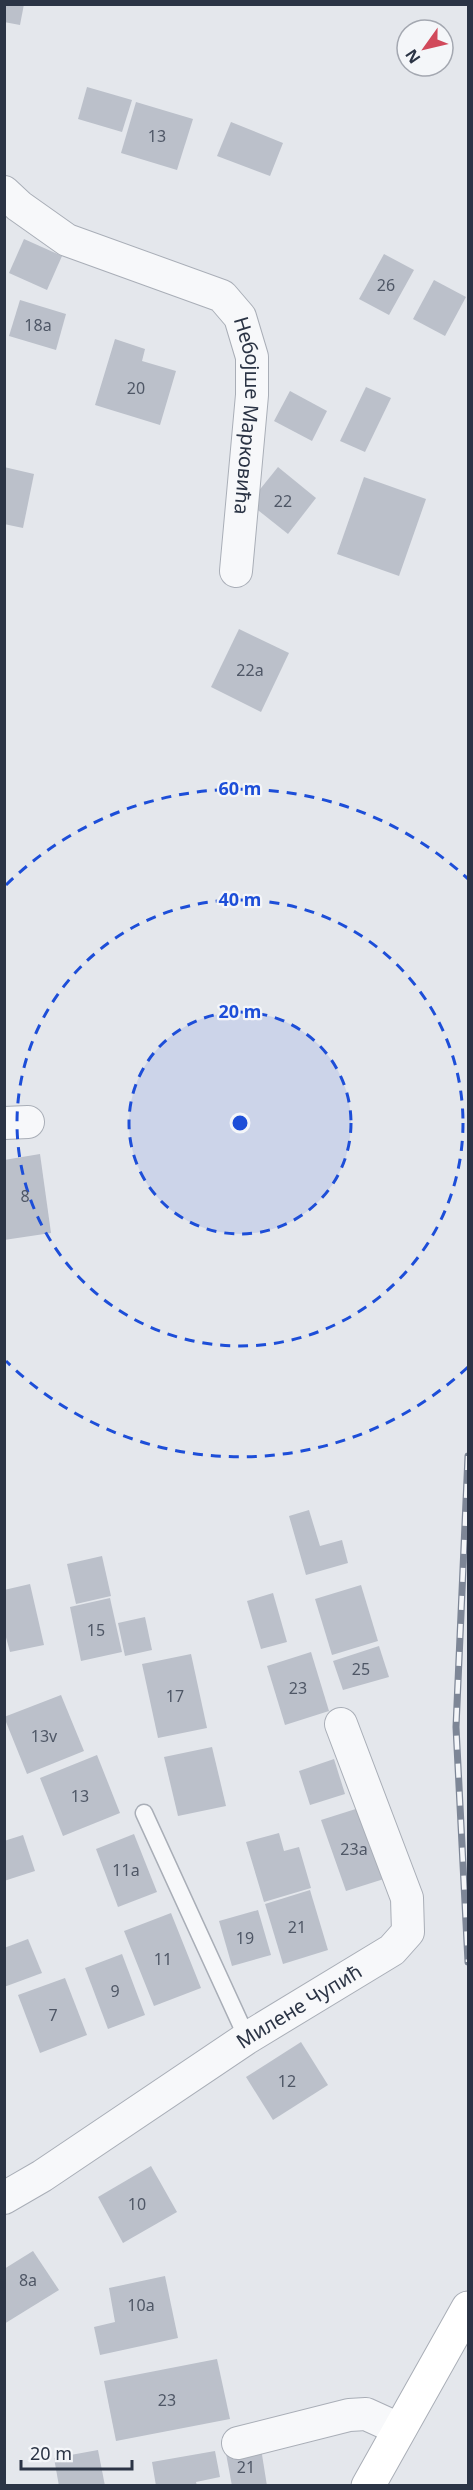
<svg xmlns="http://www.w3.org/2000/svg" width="473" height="2490" font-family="'Noto Sans',sans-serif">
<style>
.building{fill:#bbc0ca}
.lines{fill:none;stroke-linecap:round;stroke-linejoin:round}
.service-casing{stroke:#a9aeb7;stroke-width:19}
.minor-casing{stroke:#a9aeb7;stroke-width:34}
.secondary-casing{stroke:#a9aeb7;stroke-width:35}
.service{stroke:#f7f8fa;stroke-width:16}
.minor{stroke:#f7f8fa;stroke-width:32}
.secondary{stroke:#fff;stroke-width:33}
.rail-casing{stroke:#7d8696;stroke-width:7}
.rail{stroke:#f4f6f9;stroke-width:4.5;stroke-dasharray:14;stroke-linecap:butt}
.ring{fill:none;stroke:#1d4ed8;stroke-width:3;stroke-dasharray:10 8}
.labels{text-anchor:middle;stroke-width:4.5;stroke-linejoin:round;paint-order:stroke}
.number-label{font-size:16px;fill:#4f5766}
.street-label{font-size:20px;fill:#2b3445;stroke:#f4f6f9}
.centre{fill:#1d4ed8;stroke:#f4f6f9;stroke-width:3}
.ring-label{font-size:18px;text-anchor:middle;font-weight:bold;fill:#1d4ed8;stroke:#f4f6f9;stroke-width:4.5;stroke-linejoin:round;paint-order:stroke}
</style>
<rect width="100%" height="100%" fill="#e4e7ec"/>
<!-- building -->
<g class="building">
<polygon points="4,4 24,4 20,25 4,22"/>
<polygon points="87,87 132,100 122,132 78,119"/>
<polygon points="136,102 193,119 177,170 121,153"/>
<polygon points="231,122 283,143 270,176 217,156"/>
<polygon points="24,239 62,256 47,290 9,273"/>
<polygon points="384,254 414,270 389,315 359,299"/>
<polygon points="434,280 466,297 445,336 413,319"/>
<polygon points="20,300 66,314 56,350 9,336"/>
<polygon points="115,339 145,349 142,361 176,371 160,425 95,405"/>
<polygon points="366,387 391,398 365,452 340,441"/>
<polygon points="290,391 327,411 312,441 274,421"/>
<polygon points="4,467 34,474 23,528 4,524"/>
<polygon points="278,467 316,498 288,534 249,503"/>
<polygon points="364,477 426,499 399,576 337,554"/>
<polygon points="239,629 289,653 261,712 211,687"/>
<polygon points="40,1154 51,1233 4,1240 4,1160"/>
<polygon points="309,1510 320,1546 342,1540 348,1563 306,1575 289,1516"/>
<polygon points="102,1556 111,1596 76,1604 67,1564"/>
<polygon points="30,1584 44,1645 10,1652 4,1630 4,1590"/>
<polygon points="361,1585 378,1641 332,1655 315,1599"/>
<polygon points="273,1593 287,1642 261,1649 247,1601"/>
<polygon points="110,1598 122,1652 81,1661 70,1607"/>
<polygon points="145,1617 152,1650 125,1656 118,1623"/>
<polygon points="379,1646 389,1677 343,1690 333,1661"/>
<polygon points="311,1652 329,1711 285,1725 267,1666"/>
<polygon points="191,1654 207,1728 158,1738 142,1664"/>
<polygon points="61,1695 84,1751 27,1774 4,1717"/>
<polygon points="212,1747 226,1806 178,1816 164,1757"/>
<polygon points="97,1755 120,1813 63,1836 40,1778"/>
<polygon points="334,1759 345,1794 310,1805 299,1771"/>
<polygon points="362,1807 387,1878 346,1891 321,1820"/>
<polygon points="279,1833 284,1851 299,1847 311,1888 264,1902 246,1842"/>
<polygon points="134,1834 157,1892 118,1907 96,1849"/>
<polygon points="23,1835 35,1871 4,1881 4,1841"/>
<polygon points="310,1890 328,1950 283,1964 265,1904"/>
<polygon points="258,1910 271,1955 232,1966 219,1921"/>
<polygon points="171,1913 201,1988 154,2006 124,1931"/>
<polygon points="28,1939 42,1973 4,1987 4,1948"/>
<polygon points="122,1954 145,2015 108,2029 85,1968"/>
<polygon points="65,1978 87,2035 40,2053 18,1995"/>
<polygon points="301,2042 328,2085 273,2120 246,2077"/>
<polygon points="151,2166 177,2212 123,2243 98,2197"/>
<polygon points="33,2251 59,2290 4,2324 4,2269"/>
<polygon points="165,2276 178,2338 100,2355 94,2327 115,2322 109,2288"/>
<polygon points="217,2359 230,2419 116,2441 104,2381"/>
<polygon points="260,2442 267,2486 232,2486 225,2448"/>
<polygon points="98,2450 105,2486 59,2486 54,2458"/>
<polygon points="215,2451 220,2477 196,2482 197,2486 156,2486 152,2462"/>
</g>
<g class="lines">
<defs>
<polyline id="service" points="144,1813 247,2038"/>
<g id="minor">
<path id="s1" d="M 4,192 L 19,206 L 67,240 L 222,296 L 240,317 L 252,357 L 252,395 L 236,571"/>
<polyline points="4,1123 28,1122"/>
<path id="s2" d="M 4,2198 L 42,2176 L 247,2038 L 392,1950 L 408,1932 L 407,1898 L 341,1724"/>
<polyline points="238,2443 349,2415 366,2414 399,2429"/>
</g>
<polyline id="secondary" points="368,2486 468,2308"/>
</defs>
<!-- service casing -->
<use href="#service" class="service-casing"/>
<!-- minor casing -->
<use href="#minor" class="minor-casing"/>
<!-- secondary casing -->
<use href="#secondary" class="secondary-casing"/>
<!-- service -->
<use href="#service" class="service"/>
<!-- minor -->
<use href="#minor" class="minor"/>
<!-- secondary -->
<use href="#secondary" class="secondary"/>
<defs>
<polyline id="rail" points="468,1456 456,1727 468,1962"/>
</defs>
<!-- rail casing -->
<use href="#rail" class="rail-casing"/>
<!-- rail -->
<use href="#rail" class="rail"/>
</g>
<!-- distance rings -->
<circle cx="240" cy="1123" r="111" fill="#1d4ed8" fill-opacity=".12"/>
<g class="ring">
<circle cx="240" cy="1123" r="111"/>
<circle cx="240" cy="1123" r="223"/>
<path d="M468 1367A334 334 0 0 1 6 1361M6 885A334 334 0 0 1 468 879"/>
</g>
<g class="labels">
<!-- number labels -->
<g class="number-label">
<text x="157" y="142">13</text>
<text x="386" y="291">26</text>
<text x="38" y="331">18a</text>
<text x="136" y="394">20</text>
<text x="283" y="507">22</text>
<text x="250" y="676">22a</text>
<text x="25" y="1202">8</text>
<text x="96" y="1636">15</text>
<text x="361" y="1675">25</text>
<text x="298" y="1694">23</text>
<text x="175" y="1702">17</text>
<text x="44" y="1742">13v</text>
<text x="80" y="1802">13</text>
<text x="354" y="1855">23a</text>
<text x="126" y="1876">11a</text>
<text x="297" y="1933">21</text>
<text x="245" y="1944">19</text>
<text x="163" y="1965">11</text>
<text x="115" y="1997">9</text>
<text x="53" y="2021">7</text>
<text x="287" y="2087">12</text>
<text x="137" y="2210">10</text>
<text x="28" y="2286">8a</text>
<text x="141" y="2311">10a</text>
<text x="167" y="2406">23</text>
<text x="246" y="2473">21</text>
</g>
<!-- street labels -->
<g class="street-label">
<text dy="7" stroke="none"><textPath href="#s1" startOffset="372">Небојше Марковића</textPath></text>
<text dy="7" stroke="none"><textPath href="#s2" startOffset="352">Милене Чупић</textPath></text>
</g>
</g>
<circle cx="240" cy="1123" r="9" class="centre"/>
<g class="ring-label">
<text x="240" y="795">60 m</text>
<text x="240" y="906">40 m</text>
<text x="240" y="1018">20 m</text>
</g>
<!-- border -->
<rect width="473" height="2490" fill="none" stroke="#2b3445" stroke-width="12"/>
<!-- north arrow -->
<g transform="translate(425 48) rotate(236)"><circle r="28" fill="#f4f6f9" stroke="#a4a8b1" stroke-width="1.5"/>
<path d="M0-4.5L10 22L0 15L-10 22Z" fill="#d1495b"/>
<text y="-9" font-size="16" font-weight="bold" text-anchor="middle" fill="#2b3445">N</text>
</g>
<!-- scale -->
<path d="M21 2460v9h111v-9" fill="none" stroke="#2b3445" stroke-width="3"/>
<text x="30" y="2460" font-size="18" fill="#2b3445" stroke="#f4f6f9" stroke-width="4.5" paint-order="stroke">20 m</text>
</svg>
